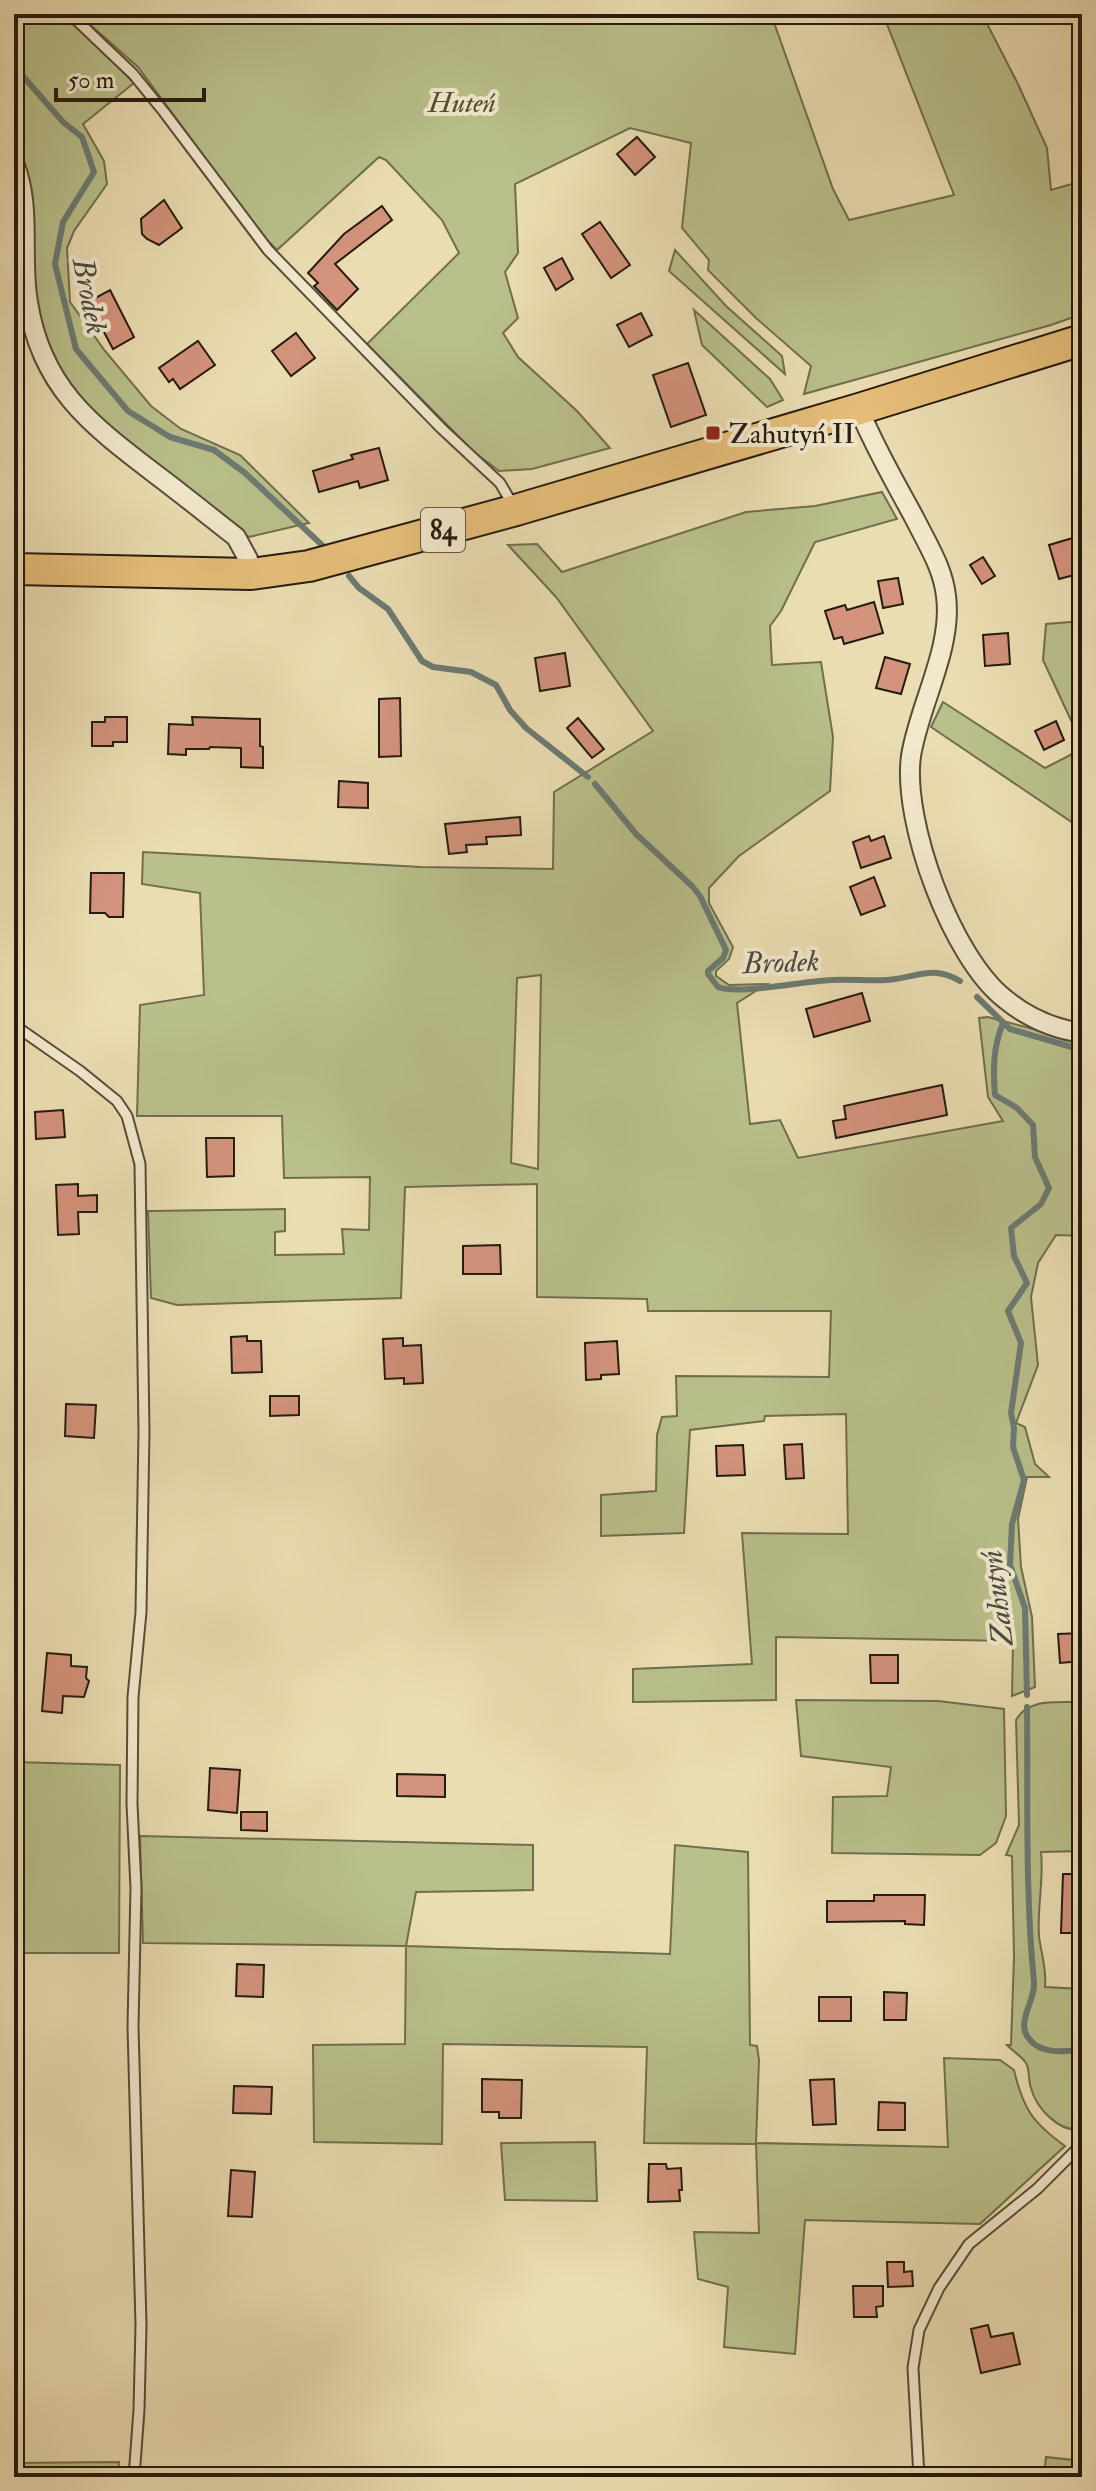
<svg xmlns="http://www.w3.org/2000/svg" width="1096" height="2491" font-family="'IM FELL Double Pica',serif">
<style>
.green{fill:#b9c08b;stroke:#706e4e;stroke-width:2;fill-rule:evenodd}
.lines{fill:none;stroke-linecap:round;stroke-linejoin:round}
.stream{stroke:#6c7a73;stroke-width:6}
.building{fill:#d3937c;stroke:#261b10;stroke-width:2}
.lane-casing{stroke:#574c38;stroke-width:13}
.street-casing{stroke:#574c38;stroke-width:22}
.primary-casing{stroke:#261b10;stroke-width:34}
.lane{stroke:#f2e9cd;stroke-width:9}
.street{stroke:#f2e9cd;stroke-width:18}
.primary{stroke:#e6be79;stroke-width:30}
.poi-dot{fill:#8f2418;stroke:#f2e9cd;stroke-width:3}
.labels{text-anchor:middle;stroke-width:8;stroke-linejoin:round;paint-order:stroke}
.shield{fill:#f2e9cd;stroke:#635949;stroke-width:2}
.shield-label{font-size:26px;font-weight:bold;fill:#261b10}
.park-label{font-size:28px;font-style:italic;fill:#524d35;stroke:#f2e9cd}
.poi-label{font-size:28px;fill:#261b10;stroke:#f2e9cd;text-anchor:start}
.water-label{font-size:30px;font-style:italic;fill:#494b42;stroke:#f2e9cd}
</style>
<rect width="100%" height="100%" fill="#ebddb2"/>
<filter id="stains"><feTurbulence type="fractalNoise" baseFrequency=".0025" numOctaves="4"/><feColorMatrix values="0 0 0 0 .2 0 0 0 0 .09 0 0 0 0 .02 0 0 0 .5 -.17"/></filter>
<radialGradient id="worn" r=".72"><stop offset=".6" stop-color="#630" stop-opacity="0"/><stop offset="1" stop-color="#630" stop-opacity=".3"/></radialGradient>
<!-- green -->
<g class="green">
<polygon points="14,14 60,14 81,29 134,83 83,124 104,161 107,184 74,231 67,248 70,302 105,351 151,406 181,429 240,455 309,523 249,537 187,487 134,452 65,386 44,343 33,302 22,166 14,145"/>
<polygon points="78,14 771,14 833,189 849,220 954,195 883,14 982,14 1018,84 1047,148 1051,190 1082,181 1082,314 1051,325 804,394 811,366 756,318 708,270 709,260 682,228 691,143 630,128 515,184 518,253 505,272 518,318 503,333 518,357 577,411 610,448 532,469 499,471 474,452 367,344 459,253 442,220 386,160 379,157 277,250 262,235 138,67"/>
<polygon points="675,250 726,306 782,356 785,374 669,271"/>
<polygon points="694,310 770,379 783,400 767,407 702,345"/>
<path d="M 882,492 L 897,519 L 815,542 L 781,611 L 770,626 L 772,665 L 821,662 L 833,737 L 830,791 L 739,856 L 709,888 L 709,903 L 733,947 L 729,959 L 716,971 L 716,976 L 729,985 L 767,984 L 737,1003 L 750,1124 L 780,1120 L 798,1158 L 1003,1121 L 988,1097 L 979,1018 L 988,1017 L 1082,1042 L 1082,1236 L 1056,1235 L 1038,1263 L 1031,1297 L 1038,1365 L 1016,1423 L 1025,1427 L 1035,1464 L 1049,1477 L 1027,1477 L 1018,1519 L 1021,1567 L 1032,1617 L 1035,1687 L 1012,1696 L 1013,1641 L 776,1637 L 776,1700 L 633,1702 L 633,1669 L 752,1664 L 742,1533 L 848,1534 L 846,1414 L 765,1416 L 764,1421 L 690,1430 L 684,1533 L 601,1536 L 601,1495 L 656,1491 L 657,1435 L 662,1417 L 677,1416 L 676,1376 L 829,1377 L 831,1311 L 648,1311 L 647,1299 L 537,1297 L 537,1184 L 405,1187 L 401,1298 L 177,1305 L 151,1298 L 148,1211 L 285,1209 L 285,1231 L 275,1232 L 275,1255 L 344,1254 L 342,1229 L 369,1230 L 370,1177 L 284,1178 L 282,1116 L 137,1116 L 140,1005 L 204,995 L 200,893 L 142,884 L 143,852 L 421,867 L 553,869 L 554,792 L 653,731 L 556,597 L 508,545 L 537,544 L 562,572 L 746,512 L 815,506 ZM 541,975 L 538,1168 L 538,1169 L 511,1163 L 517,978 Z"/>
<polygon points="1082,621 1082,744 1043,660 1046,624"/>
<polygon points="943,702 1045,768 1082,749 1082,829 931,727"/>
<polygon points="796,1700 938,1701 1004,1709 1006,1816 996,1843 980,1855 832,1853 833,1797 887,1796 891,1767 801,1756"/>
<path d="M 1082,1702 L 1082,1851 L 1041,1852 C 1044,1879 1037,1908 1039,1936 C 1041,1953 1047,1970 1045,1987 L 1082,1989 L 1082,2128 C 1061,2135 1036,2108 1031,2088 C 1028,2080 1030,2070 1026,2063 C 1021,2056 1013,2051 1007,2045 L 1011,2045 L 1014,1957 L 1012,1856 L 1006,1855 L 1019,1825 L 1016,1720 C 1029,1697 1059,1703 1082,1702 Z"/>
<polygon points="14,1762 120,1765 119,1953 14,1953"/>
<path d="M 140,1836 L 533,1845 L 533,1890 L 416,1892 L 406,1946 L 670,1954 L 675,1845 L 748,1852 L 750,2045 L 757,2046 L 759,2060 L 756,2143 L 948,2147 L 944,2058 L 1000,2060 L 1014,2070 C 1023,2109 1033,2123 1065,2146 L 980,2224 L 805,2220 L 795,2354 L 724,2347 L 728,2287 L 698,2279 L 694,2232 L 759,2233 L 756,2144 L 644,2143 L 647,2047 L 443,2044 L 442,2144 L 314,2142 L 313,2045 L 405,2044 L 406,1946 L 143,1943 Z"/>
<polygon points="595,2142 597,2201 505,2200 501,2143"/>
<polygon points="1046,2457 1082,2461 1082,2477 1044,2477"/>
<polygon points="119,2462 118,2477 14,2477 14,2463"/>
</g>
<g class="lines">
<!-- stream -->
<g class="stream">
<polyline points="14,66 63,122 82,137 94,172 63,222 55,264 76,349 128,411 170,437 214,450 245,473 323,546"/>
<polyline points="349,576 359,588 388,609 422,661 433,667 471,672 496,685 510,710 526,728 588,777"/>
<path d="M 595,784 L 636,834 L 692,886 L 700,896 L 726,950 L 723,958 L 708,971 L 708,974 L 718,987 C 739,995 804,981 831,980 C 850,979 869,981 887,980 C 917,978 932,964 960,981"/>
<polyline points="977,997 1010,1029 1082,1050"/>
<path d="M 1003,1023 C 993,1047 993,1070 995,1095 L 1017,1108 L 1033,1125 L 1035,1157 L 1049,1188 L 1041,1204 L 1011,1228 L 1014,1256 L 1027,1283 L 1008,1311 L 1021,1343 L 1011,1413 L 1014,1428 L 1013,1447 L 1024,1480 L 1012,1524 L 1010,1565 L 1025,1608 L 1027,1695"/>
<path d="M 1027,1707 C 1028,1798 1025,1891 1034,1982 C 1036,2001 1014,2023 1030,2040 C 1043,2055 1064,2051 1082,2050"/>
</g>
</g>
<!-- building -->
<g class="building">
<polygon points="637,137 655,157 635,175 617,154"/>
<polygon points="164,200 182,228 159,245 147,239 142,234 141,219"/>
<polygon points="382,206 392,220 335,264 358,289 337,310 314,286 318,283 308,273 344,234"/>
<polygon points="600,222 630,265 611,278 582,234"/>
<polygon points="562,258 573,279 556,290 544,268"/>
<polygon points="110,290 134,337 113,349 88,302"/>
<polygon points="641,313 652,335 629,347 617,325"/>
<polygon points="296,333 315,358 291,376 272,351"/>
<polygon points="198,341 215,365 180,389 173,379 169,382 159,368"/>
<polygon points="688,363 706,415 671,427 653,375"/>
<polygon points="379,448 388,480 360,488 358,481 319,492 313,471 353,459 351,455"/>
<polygon points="1076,537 1082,561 1082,573 1059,579 1049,545"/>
<polygon points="983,557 995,576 982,584 970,565"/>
<polygon points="898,578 903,604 883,608 878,581"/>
<polygon points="874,602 883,633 844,644 842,637 834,639 825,611 845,605 847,610"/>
<polygon points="1008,633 1010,664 985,666 983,635"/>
<polygon points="565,653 570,686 540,691 535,658"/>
<polygon points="885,657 910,664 901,694 876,688"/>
<polygon points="400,698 401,756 379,757 379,699"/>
<polygon points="105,717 127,717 127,742 113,742 113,746 92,746 92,722 105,722"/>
<polygon points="192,717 260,719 260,746 263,747 263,768 241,767 241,748 210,747 209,749 186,749 186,755 168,754 169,724 193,725"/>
<polygon points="578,718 604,749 592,758 567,728"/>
<polygon points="1056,721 1064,740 1044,750 1035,731"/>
<polygon points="339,781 368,783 368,808 338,807"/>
<polygon points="520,817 521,835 486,837 487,844 466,845 467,852 449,854 445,824"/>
<polygon points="869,836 871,841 884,836 891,858 861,868 853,842"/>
<polygon points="91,873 124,873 123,917 109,917 105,913 90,913"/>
<polygon points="874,877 885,906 861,915 850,887"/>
<polygon points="862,993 870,1021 814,1037 806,1009"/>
<polygon points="942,1085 947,1115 836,1138 833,1121 846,1119 844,1106"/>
<polygon points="63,1110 65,1137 36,1139 35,1112"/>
<polygon points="206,1138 234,1138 234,1176 207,1177"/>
<polygon points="78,1184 78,1196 97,1195 97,1212 78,1212 79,1234 58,1235 56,1185"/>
<polygon points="500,1245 501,1274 463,1274 463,1246"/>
<polygon points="247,1336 247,1341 261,1341 262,1372 232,1373 231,1337"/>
<polygon points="403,1338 403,1346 421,1345 423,1383 404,1384 404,1378 385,1379 383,1339"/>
<polygon points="617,1341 619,1374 601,1375 601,1379 586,1380 585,1343"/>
<polygon points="270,1396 299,1396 299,1415 270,1416"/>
<polygon points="66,1404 96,1405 94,1438 65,1436"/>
<polygon points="802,1444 804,1478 786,1479 784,1445"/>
<polygon points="743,1445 745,1475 717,1476 716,1446"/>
<polygon points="1082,1633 1082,1661 1060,1663 1058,1634"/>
<polygon points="47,1653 71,1655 71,1666 87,1667 86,1678 89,1681 84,1697 63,1696 62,1713 42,1711"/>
<polygon points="870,1655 898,1655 898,1683 871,1683"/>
<polygon points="210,1768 240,1770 237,1813 208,1810"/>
<polygon points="397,1774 445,1775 445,1797 397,1796"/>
<polygon points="241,1812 267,1812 267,1831 241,1830"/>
<polygon points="1063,1874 1082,1874 1082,1933 1061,1933"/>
<polygon points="874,1895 925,1895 924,1925 905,1924 905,1921 827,1922 827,1901 874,1901"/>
<polygon points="237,1964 264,1965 263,1997 236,1996"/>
<polygon points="884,1992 907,1993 906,2020 884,2020"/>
<rect x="819" y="1997" width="32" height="24"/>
<polygon points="482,2079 522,2080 521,2118 499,2118 499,2112 482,2112"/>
<polygon points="834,2079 836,2124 813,2125 810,2080"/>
<polygon points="234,2086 272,2087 271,2114 233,2113"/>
<polygon points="879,2102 905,2103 905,2130 878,2130"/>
<polygon points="649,2164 666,2164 667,2169 681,2168 682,2190 679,2190 680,2201 648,2202"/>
<polygon points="231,2170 255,2172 252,2217 228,2216"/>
<polygon points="887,2262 904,2262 904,2272 912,2271 913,2286 888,2287"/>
<polygon points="853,2286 883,2286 883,2306 876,2307 877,2317 854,2317"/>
<polygon points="988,2325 991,2337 1013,2333 1020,2364 981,2373 971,2329"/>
</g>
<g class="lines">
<defs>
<g id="lane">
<polyline points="70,14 133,74 164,112 268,250 441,428 500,483 514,507"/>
<polyline points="14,1025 80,1071 117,1101 127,1116 140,1164 144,1431 141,1612 133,1697 132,1804 136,1888 133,2026 141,2325 139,2410 134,2477"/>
<polyline points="919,2477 913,2368 919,2330 939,2288 969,2244 1037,2189 1082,2144"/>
</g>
<g id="street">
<path d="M 14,163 C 32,207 20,257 28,302 C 41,387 90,424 154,473 C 182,494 209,516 236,537 L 248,559 L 251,574"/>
<path d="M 859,409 C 875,449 897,485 917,523 C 929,547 943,569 946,596 C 953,648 919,705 911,756 C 902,822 952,958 1005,999 C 1027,1017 1054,1029 1082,1033"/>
</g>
<polyline id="primary" points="14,569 251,574 309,566 516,510 859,409 1082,340"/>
</defs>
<!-- lane casing -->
<use href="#lane" class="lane-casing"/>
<!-- street casing -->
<use href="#street" class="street-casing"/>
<!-- primary casing -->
<use href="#primary" class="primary-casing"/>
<!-- lane -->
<use href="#lane" class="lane"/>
<!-- street -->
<use href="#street" class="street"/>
<!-- primary -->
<use href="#primary" class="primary"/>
</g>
<!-- markers -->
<rect class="poi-dot" x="705" y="425" width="16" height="16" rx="4"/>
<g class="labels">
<!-- shield labels -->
<rect class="shield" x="421" y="508" width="44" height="44" rx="6"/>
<g class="shield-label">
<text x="443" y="539">84</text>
</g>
<!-- park labels -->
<g class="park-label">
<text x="462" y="112">Huteń</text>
</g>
<!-- poi labels -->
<g class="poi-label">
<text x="729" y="443">Zahutyń II</text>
</g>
<!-- water labels -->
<g class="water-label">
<text transform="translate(90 296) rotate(79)" y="10">Brodek</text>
<text transform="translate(781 962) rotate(-2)" y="10">Brodek</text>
<text transform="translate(997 1598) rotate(-97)" y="10">Zahutyń</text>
</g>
</g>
<!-- margin -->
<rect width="1096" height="2491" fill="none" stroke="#ebddb2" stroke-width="48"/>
<rect x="16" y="16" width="1064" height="2459" fill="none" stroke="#261b10" stroke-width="4"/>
<rect x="24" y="24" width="1048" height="2443" fill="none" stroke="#261b10" stroke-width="2"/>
<!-- scale -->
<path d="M56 88v12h148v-12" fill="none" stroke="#261b10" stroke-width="4"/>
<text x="68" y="88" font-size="24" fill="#261b10" stroke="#f2e9cd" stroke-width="6" paint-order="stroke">50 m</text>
<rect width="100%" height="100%" filter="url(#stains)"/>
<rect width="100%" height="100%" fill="url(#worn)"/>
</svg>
